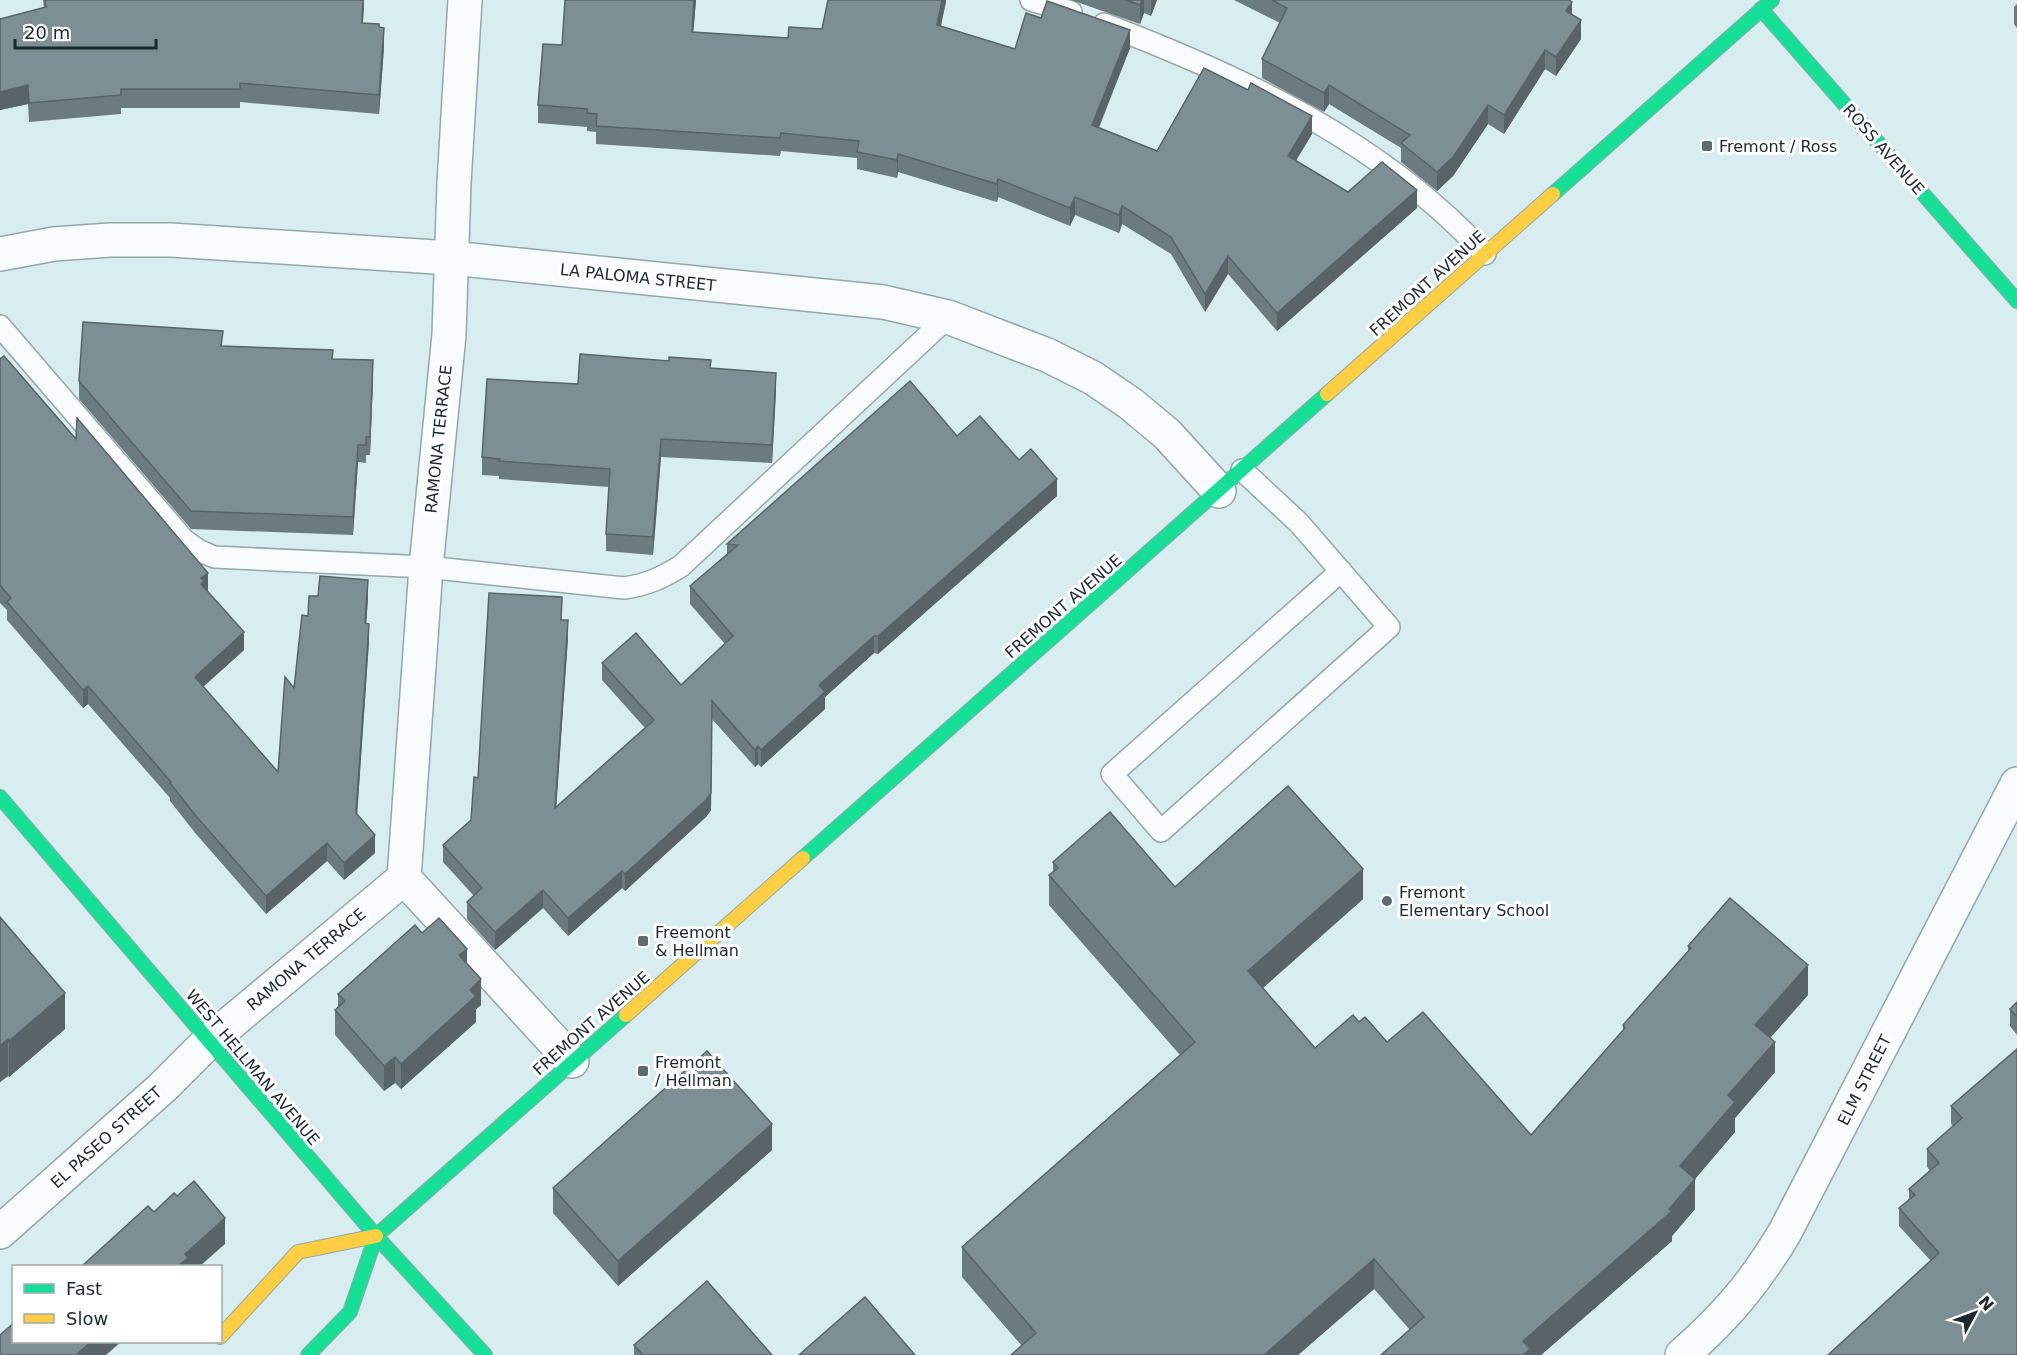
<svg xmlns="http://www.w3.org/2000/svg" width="2017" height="1355" font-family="'DejaVu Sans',sans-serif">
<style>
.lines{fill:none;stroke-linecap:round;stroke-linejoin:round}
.lane-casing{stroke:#96a7a9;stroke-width:24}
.street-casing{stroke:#96a7a9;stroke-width:36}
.fast-casing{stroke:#96a7a9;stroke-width:16}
.slow-casing{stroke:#96a7a9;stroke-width:16}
.lane{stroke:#f9fcfd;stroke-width:21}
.street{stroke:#f9fcfd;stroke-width:33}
.fast{stroke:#16e098;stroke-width:14}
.slow{stroke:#ffcf43;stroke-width:14}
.wall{fill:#6c7b80}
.shaded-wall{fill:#586468}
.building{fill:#7d8f95;stroke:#586468;stroke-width:1.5}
.poi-dot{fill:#5c6d6f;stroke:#fff;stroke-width:2}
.labels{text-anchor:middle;stroke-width:6;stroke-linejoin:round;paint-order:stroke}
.poi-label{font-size:16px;fill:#19282a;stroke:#fff;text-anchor:start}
.street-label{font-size:16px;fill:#19282a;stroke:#fff}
</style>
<rect width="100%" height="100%" fill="#d7edef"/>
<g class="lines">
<defs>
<g id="lane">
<polyline points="1031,0 1071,12"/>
<path d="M 1104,24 C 1241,76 1384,143 1485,254"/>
<path d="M 0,326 L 184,540 L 198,550 L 214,557 L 426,567 L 624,588 C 646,585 662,578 681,566 L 948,317"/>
<polyline points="1242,470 1299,523 1389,627 1161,831 1112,774 1341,571"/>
</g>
<g id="street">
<polyline points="465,0 454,183 449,335 426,567 404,878 572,1061"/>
<polyline points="0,254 54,244 110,240 171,240 451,258 883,302 948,317 1047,355 1093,378 1131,404 1167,434 1219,491"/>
<polyline points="0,1232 163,1087 209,1041 404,878"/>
<path d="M 1682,1355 C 1726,1317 1756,1281 1785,1232 L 2017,784"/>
</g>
<g id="fast">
<polyline points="1761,9 2017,301"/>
<polyline points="1553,194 1772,0"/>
<polyline points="0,797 376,1236 485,1355"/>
<polyline points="803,858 1327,394"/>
<polyline points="308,1355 350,1312 376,1236 626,1015"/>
</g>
<g id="slow">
<polyline points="1327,394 1553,194"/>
<polyline points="626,1015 803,858"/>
<polyline points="220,1337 298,1252 376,1236"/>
</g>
</defs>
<!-- lane casing -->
<use href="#lane" class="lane-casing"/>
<!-- street casing -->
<use href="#street" class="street-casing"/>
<!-- fast casing -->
<use href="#fast" class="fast-casing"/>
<!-- slow casing -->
<use href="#slow" class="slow-casing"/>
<!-- lane -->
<use href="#lane" class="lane"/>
<!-- street -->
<use href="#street" class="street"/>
<!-- fast -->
<use href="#fast" class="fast"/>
<!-- slow -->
<use href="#slow" class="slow"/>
</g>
<!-- wall -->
<g class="wall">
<polygon points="43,0 364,0 363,23 384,47 379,114 240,102 240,108 121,108 121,114 29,122 28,104 0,110 0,19 44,8"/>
<polygon points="565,0 696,0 693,32 788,38 822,29 946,0 941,26 1015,49 1130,48 1099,128 1157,151 1312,134 1296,160 1348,192 1417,208 1277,331 1228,274 1205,312 1171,254 1122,224 1119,233 1075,215 1070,226 998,197 997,202 898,172 897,178 857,169 857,158 781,151 780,156 596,144 596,132 587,131 587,127 538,123 538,105 562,45"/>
<polygon points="1071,0 1157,0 1151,16 1144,13 1140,24"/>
<polygon points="1234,0 1569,0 1572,15 1581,39 1556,76 1545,69 1504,134 1488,124 1453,176 1437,191 1401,162 1401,148 1329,104 1324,112 1262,78 1262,59 1280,23"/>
<polygon points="2017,4 2017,28 2014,24 2014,7"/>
<polygon points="223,346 333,359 373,378 370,455 366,455 366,463 358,462 353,535 191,529 79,399 79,381"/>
<polygon points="0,359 208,590 207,591 244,650 203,687 278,772 308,616 318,596 368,598 366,623 369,641 357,815 375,853 344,880 327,861 266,914 196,834 170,801 170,798 88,704 83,708 7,620 7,610 0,603"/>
<polygon points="711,368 776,391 772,463 661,457 653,555 606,551 606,534 609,487 499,479 499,476 482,475 482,457 578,384"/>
<polygon points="957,436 1019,460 1057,496 878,654 874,653 825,697 825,709 761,767 758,764 755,767 712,719 711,810 706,817 625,891 622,888 568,936 543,908 495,950 467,919 467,902 474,896 443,862 443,845 471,820 478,778 562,620 568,637 556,807 645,728 602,680 602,663 681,685 725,644 690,604 690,586 727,554 727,544"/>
<polygon points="1053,862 1175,887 1363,899 1263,988 1315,1048 1359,1022 1387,1042 1531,1135 1623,1031 1623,1025 1688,952 1688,946 1808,995 1770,1038 1775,1072 1735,1118 1735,1132 1695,1179 1695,1209 1672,1236 1672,1241 1541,1355 1381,1355 1410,1330 1374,1289 1298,1355 1011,1355 1022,1346 962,1277 962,1247 1180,1055 1049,905 1049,875 1053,873"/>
<polygon points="0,917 65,1029 9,1077 8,1076 0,1082"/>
<polygon points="422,933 467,963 481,1005 476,1009 476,1022 401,1089 395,1083 384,1091 335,1035 335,1010 338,1007 338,994"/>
<polygon points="2017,1002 2017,1035 2010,1026 2010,1009"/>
<polygon points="2017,1049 2017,1355 1899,1226 1899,1208 1909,1199 1909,1189 1930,1170 1927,1167 1927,1149 1953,1126 1951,1124 1951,1106"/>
<polygon points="772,1150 618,1286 553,1213 553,1188"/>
<polygon points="634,1345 772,1355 634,1355"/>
</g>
<!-- shaded-wall -->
<g class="shaded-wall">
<polygon points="363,0 364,0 362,42 362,23"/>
<polygon points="694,0 696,0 692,50 692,32"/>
<polygon points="942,0 946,0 946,2 937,43 937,25"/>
<polygon points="1142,0 1144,0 1144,13 1140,24 1140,5"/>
<polygon points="1151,0 1157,0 1151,16"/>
<polygon points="1572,2 1572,21 1566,11"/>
<polygon points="1581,20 1581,39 1556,76 1556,57"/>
<polygon points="384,28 384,47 379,114 379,95"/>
<polygon points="1130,30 1130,48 1092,143 1092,125"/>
<polygon points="1545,50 1545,69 1504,134 1504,115"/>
<polygon points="28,85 28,104 0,110 0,92"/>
<polygon points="1329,85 1329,104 1324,112 1324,93"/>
<polygon points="1488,105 1488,124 1453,176 1437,191 1437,172"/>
<polygon points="1312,116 1312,134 1288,174 1288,156"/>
<polygon points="898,154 898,172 897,178 897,160"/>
<polygon points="998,179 998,197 997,202 997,184"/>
<polygon points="1417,190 1417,208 1277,331 1277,313"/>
<polygon points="1075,197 1075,215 1070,226 1070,208"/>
<polygon points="1122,206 1122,224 1119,233 1119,215"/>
<polygon points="1228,256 1228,274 1205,312 1205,294"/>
<polygon points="373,360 373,378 370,455 370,437"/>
<polygon points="776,373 776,391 772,463 772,445"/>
<polygon points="661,439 661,457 653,555 653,537"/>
<polygon points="358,445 358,462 353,535 353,517"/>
<polygon points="1057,479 1057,496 878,654 878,636"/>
<polygon points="208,573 208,590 204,594 201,602 201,578"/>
<polygon points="368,580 368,598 365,641 365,623"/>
<polygon points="568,620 568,637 555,826 555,808"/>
<polygon points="369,624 369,641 356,831 356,813"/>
<polygon points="244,632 244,650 195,694 195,677"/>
<polygon points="874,636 874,653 825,697 825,709 761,767 761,750 819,685"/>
<polygon points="88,686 88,704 83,708 83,690"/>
<polygon points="712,701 711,810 706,817 625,891 625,874"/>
<polygon points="758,746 758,764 755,767 755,750"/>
<polygon points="375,835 375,853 344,880 344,863"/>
<polygon points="327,843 327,861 266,914 266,896"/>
<polygon points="1363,869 1363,899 1248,1001 1248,971"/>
<polygon points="622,871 622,888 568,936 568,918"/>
<polygon points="543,890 543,908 495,950 495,932"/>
<polygon points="467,949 467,974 459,955"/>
<polygon points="1808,965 1808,995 1755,1055 1755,1025"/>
<polygon points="481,979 481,1005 476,1009 476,1022 401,1089 401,1064 470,990"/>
<polygon points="65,993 65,1029 9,1077 9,1041"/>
<polygon points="8,1039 8,1076 0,1082 0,1046"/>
<polygon points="1775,1042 1775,1072 1735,1118 1735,1132 1683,1193 1695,1179 1695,1209 1672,1236 1672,1241 1541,1355 1523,1355 1523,1341 1669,1209 1680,1166 1728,1095"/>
<polygon points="395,1057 395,1083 384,1091 384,1066"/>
<polygon points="772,1124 772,1150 618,1286 618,1261"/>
<polygon points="225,1218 225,1244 200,1266 178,1266 185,1254"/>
<polygon points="1374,1259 1374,1289 1298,1355 1264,1355"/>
<polygon points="92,1341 122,1341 106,1355 76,1355"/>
</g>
<!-- building -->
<g class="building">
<polygon points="45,0 363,0 362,23 379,24 379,27 384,28 379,95 240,83 240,89 121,89 121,95 29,103 28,85 0,92 0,19 46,7"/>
<polygon points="565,0 694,0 692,32 788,38 789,27 822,29 828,0 942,0 937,25 1015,49 1026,13 1041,18 1047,1 1130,30 1092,125 1157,151 1204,68 1248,90 1251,83 1312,116 1288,156 1348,192 1382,162 1417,190 1277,313 1228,256 1205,294 1171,237 1122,206 1119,215 1075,197 1070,208 998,179 997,184 898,154 897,160 857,152 859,141 781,133 780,138 596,126 597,114 587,113 587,109 538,105 543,44 562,45"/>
<polygon points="1125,0 1142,0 1140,5"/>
<polygon points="1272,0 1569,0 1572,2 1566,11 1581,20 1556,57 1545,50 1504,115 1488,105 1453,157 1437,172 1401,143 1410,135 1329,85 1324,93 1262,59 1287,8"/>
<polygon points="83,322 223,331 221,346 333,350 332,359 373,360 370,437 366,437 366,445 358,445 353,517 191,511 79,381"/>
<polygon points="580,354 669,361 669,357 711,360 710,368 776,373 772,445 661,439 653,537 606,534 610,469 499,461 500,459 482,457 487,379 578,384"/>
<polygon points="4,356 76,439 77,418 208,573 201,578 204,581 201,584 244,632 195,677 278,772 285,677 294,688 302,615 308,616 309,596 318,596 320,576 368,580 365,623 369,624 356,813 375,835 344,863 327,843 266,896 196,816 170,783 171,782 88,686 83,690 7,602 11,598 0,585 0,359"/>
<polygon points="910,381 957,436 980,416 1019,460 1031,449 1057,479 878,636 874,636 819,685 825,692 761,750 758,746 755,750 712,701 711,793 706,800 625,874 622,871 568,918 543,890 495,932 467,902 482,888 443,845 471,820 474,777 478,778 489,593 562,597 561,620 568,620 555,808 654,720 602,663 636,633 681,685 733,636 690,586 738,545 727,544"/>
<polygon points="1288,786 1363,869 1248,971 1315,1048 1353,1015 1359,1022 1365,1017 1387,1042 1423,1012 1531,1135 1625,1028 1623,1025 1691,948 1688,946 1730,898 1808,965 1755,1025 1775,1042 1728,1095 1735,1102 1680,1166 1695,1179 1669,1209 1672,1211 1523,1341 1530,1349 1523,1355 1381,1355 1424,1317 1374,1259 1264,1355 1011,1355 1036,1333 962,1247 1195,1042 1049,875 1058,868 1053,862 1110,812 1175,887"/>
<polygon points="0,917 65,993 9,1041 8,1039 0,1046"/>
<polygon points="439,918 467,949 459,955 481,979 470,990 476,996 401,1064 395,1057 384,1066 335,1010 345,1001 338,994 415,925 422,933"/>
<polygon points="2017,1002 2017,1017 2010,1009"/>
<polygon points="2017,1049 2017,1355 1828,1355 1939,1253 1899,1208 1915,1195 1909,1189 1939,1163 1927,1149 1962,1118 1951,1106"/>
<polygon points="707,1051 772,1124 618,1261 553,1188"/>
<polygon points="194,1181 225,1218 185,1254 188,1258 178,1266 82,1266 148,1206 154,1212 174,1193 177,1196"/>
<polygon points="707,1281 772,1355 643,1355 634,1345"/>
<polygon points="865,1297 915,1355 799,1355"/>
<polygon points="14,1323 14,1341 92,1341 76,1355 0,1355 0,1335"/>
</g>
<!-- markers -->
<g class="poi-dot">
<rect x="1701" y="140" width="12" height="12" rx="3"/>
<circle cx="1387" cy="901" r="6"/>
<rect x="637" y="935" width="12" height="12" rx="3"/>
<rect x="637" y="1065" width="12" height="12" rx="3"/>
</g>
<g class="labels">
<!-- poi labels -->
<g class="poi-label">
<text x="1719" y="152">Fremont / Ross</text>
<text x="1399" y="898">Fremont<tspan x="1399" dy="18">Elementary School</tspan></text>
<text x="655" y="938">Freemont<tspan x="655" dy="18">&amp; Hellman</tspan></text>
<text x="655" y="1068">Fremont<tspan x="655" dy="18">/ Hellman</tspan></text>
</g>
<!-- street labels -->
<g class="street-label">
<text transform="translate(1884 149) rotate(49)" y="6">ROSS AVENUE</text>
<text transform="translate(638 277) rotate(6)" y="6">LA PALOMA STREET</text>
<text transform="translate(1427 283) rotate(-42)" y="6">FREMONT AVENUE</text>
<text transform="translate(438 439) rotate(-84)" y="6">RAMONA TERRACE</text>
<text transform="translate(1063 606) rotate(-41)" y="6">FREMONT AVENUE</text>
<text transform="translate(306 959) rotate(-40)" y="6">RAMONA TERRACE</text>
<text transform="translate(591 1023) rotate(-41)" y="6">FREMONT AVENUE</text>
<text transform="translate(253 1067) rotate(50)" y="6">WEST HELLMAN AVENUE</text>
<text transform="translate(1864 1080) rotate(-63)" y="6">ELM STREET</text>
<text transform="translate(106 1137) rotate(-42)" y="6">EL PASEO STREET</text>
</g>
</g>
<!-- legend -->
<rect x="12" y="1265" width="210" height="78" fill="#ffffff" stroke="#a3a9aa" stroke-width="1.5"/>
<rect x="24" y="1284" width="30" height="9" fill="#16e098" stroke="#a3a9aa" stroke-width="1.5"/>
<text x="66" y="1295" font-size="18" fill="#19282a">Fast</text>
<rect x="24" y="1314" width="30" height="9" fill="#ffcf43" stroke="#a3a9aa" stroke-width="1.5"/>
<text x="66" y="1325" font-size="18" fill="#19282a">Slow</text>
<!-- north arrow -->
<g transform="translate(1975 1313) rotate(49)" stroke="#ffffff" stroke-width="4.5" paint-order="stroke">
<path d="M0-4.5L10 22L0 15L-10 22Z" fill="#19282a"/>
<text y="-9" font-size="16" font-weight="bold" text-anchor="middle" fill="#19282a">N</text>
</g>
<!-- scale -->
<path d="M15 39v9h141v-9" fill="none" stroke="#19282a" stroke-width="3"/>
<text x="24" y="39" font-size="18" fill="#19282a" stroke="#ffffff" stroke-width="4.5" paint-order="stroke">20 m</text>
</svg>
